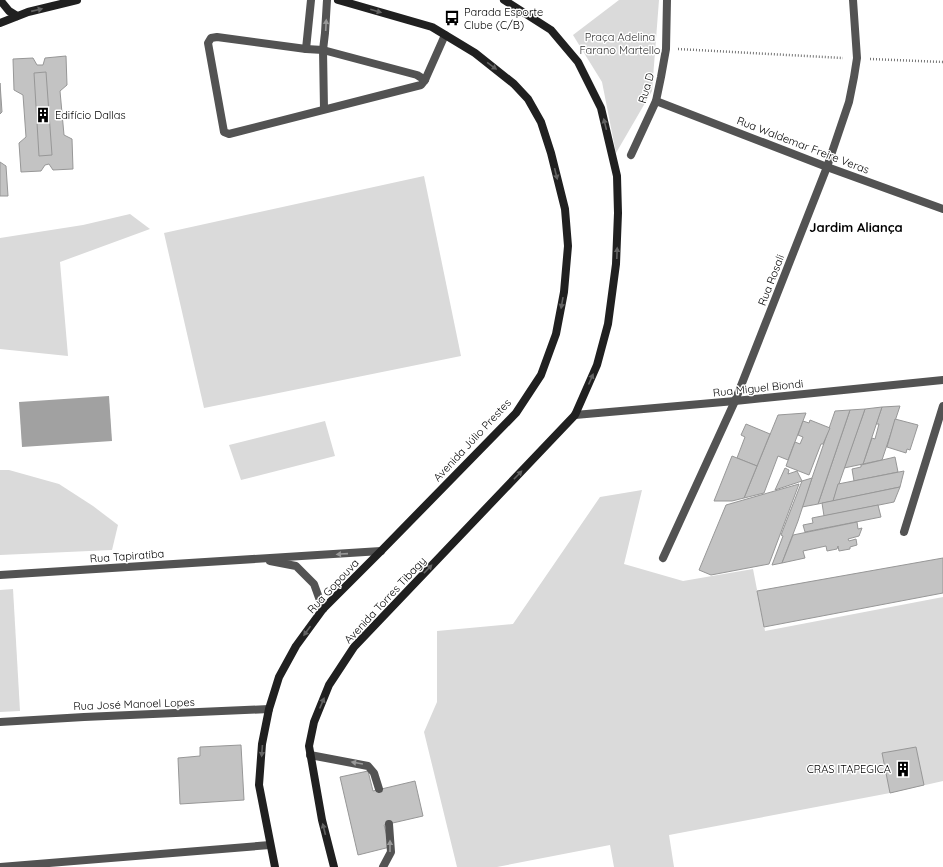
<svg xmlns="http://www.w3.org/2000/svg" width="943" height="867" font-family="Quicksand,sans-serif">
<style>
.green{fill:#dadada}
.water{fill:#a1a1a1}
.building{fill:#c3c3c3;stroke:#979797}
.lines{fill:none;stroke-linecap:round;stroke-linejoin:round}
.path{stroke:#757575;stroke-width:2.5;stroke-dasharray:1 2;stroke-linecap:butt}
.service{stroke:#535353;stroke-width:8}
.minor{stroke:#535353;stroke-width:8}
.secondary{stroke:#202020;stroke-width:8}
.oneway{fill:#636363}
.oneway2{fill:#989898}
.labels{text-anchor:middle;stroke-width:3;stroke-linejoin:round;paint-order:stroke}
.poi-label{font-size:11px;fill:#000;stroke:#fff;text-anchor:start}
.park-label{font-size:11px;fill:#313131;stroke:#fff}
.street-label{font-size:11px;fill:#000;stroke:#fff}
.quarter-label{font-size:13px;font-weight:bold;fill:#000;stroke:#fff}
</style>
<rect width="100%" height="100%" fill="#fff"/>
<!-- green -->
<g class="green">
<polygon points="619,0 659,0 652,91 616,153 602,82 573,35"/>
<polygon points="424,176 461,356 204,408 164,233"/>
<polygon points="130,214 150,229 60,262 68,356 0,349 0,238 83,225"/>
<polygon points="325,421 335,456 241,480 229,445"/>
<polygon points="0,470 9,470 59,484 93,506 118,525 112,550 0,555"/>
<polygon points="642,490 624,564 683,581 753,569 765,631 943,597 943,781 890,793 669,835 674,867 614,867 610,845 497,867 457,867 424,732 437,702 437,631 513,624 600,497"/>
<polygon points="13,589 20,711 0,712 0,590"/>
</g>
<!-- water -->
<polygon class="water" points="109,396 112,441 22,447 19,402"/>
<!-- building -->
<g class="building">
<polygon points="66,56 67,85 60,91 64,135 72,139 73,169 53,170 49,164 45,165 41,171 21,172 19,143 26,137 23,95 14,90 13,59 33,58 37,65 43,65 45,58"/>
<polygon points="46,72 52,155 39,156 34,73"/>
<polygon points="0,83 2,112 0,114"/>
<polygon points="0,162 6,166 8,196 0,196"/>
<polygon points="900,406 882,460 863,464 872,438 875,439 879,424 876,424 882,407"/>
<polygon points="882,407 863,464 844,468 865,409"/>
<polygon points="865,409 833,501 818,504 850,410"/>
<polygon points="850,410 818,504 802,507 835,411"/>
<polygon points="806,413 788,460 778,456 764,493 744,498 778,415"/>
<polygon points="895,419 918,425 910,450 907,449 906,453 887,447"/>
<polygon points="810,420 830,428 823,444 821,444 809,475 786,466 795,442 800,444 803,437 798,435 803,421 809,423"/>
<polygon points="746,424 770,434 757,466 737,458 745,437 741,435"/>
<polygon points="732,456 757,466 744,498 732,501 714,501"/>
<polygon points="895,457 898,472 854,481 852,469 861,467 861,465"/>
<polygon points="785,468 789,470 788,474 797,471 802,481 775,490"/>
<polygon points="904,471 900,487 833,501 838,484"/>
<polygon points="812,478 798,521 782,563 772,565 783,536 781,535 802,481"/>
<polygon points="799,484 769,564 711,575 699,570 726,505"/>
<polygon points="900,487 894,502 824,516 822,503"/>
<polygon points="878,505 881,517 805,532 803,525 813,523 812,518"/>
<polygon points="857,522 858,529 862,528 859,536 848,539 849,541 856,539 857,545 850,547 850,549 839,551 838,546 837,549 827,551 826,546 803,551 805,558 782,563 793,535"/>
<polygon points="943,558 943,593 764,627 757,591"/>
<polygon points="241,745 244,800 180,804 178,758 200,756 200,747"/>
<polygon points="916,747 924,785 890,793 882,753"/>
<polygon points="368,771 373,791 415,781 423,816 384,825 390,847 358,855 340,777"/>
</g>
<g class="lines">
<!-- path -->
<g class="path">
<polyline points="678,49 843,58"/>
<polyline points="870,59 943,62"/>
</g>
<!-- service -->
<g class="service">
<polygon points="217,37 306,49 323,50 417,75 425,80 421,85 229,134 224,132 208,43 211,38"/>
<polyline points="306,49 311,0"/>
<polyline points="425,80 445,35"/>
<polyline points="324,109 323,50 325,33 327,0"/>
<polyline points="310,755 368,766 374,773 379,789"/>
<polyline points="383,867 391,852 389,824"/>
</g>
<!-- minor -->
<g class="minor">
<polyline points="656,101 827,167 943,209"/>
<polyline points="631,155 656,101 661,77 666,49 667,0"/>
<polyline points="575,415 735,401 943,380"/>
<polyline points="904,532 943,406"/>
<polyline points="663,558 735,401 827,167 849,102 854,77 857,58 853,0"/>
<polyline points="270,561 296,566 314,584 323,609"/>
<polyline points="0,575 381,551"/>
<polyline points="0,722 84,717 269,709"/>
<polyline points="0,867 270,845"/>
</g>
<!-- secondary -->
<g class="secondary">
<polyline points="0,0 9,11 17,16"/>
<polyline points="0,23 28,12 77,0"/>
<polyline points="275,867 259,785 262,744 269,709 279,677 296,646 323,609 381,551 516,413 541,375 556,334 564,292 568,246 565,209 551,153 541,122 528,99 514,84 475,53 432,27 338,0"/>
<polyline points="334,867 322,820 309,746 314,722 329,685 354,647 575,415 597,365 608,324 616,264 618,213 617,176 601,108 578,62 551,30 504,0"/>
</g>
</g>
<!-- one-way arrows -->
<defs><path id="oneway-solid" d="M-6-.8H1V-3.2L6.5 0L1 3.2V.8H-6Z"/></defs>
<g class="oneway">
<use href="#oneway-solid" transform="translate(37 10) rotate(-13)"/>
<use href="#oneway-solid" transform="translate(376 11) rotate(16)"/>
<use href="#oneway-solid" transform="translate(492 66) rotate(36)"/>
<use href="#oneway-solid" transform="translate(605 124) rotate(-104)"/>
<use href="#oneway-solid" transform="translate(556 174) rotate(76)"/>
<use href="#oneway-solid" transform="translate(617 253) rotate(-88)"/>
<use href="#oneway-solid" transform="translate(562 303) rotate(100)"/>
<use href="#oneway-solid" transform="translate(591 379) rotate(-66)"/>
<use href="#oneway-solid" transform="translate(518 475) rotate(-46)"/>
<use href="#oneway-solid" transform="translate(428 569) rotate(-46)"/>
<use href="#oneway-solid" transform="translate(307 631) rotate(126)"/>
<use href="#oneway-solid" transform="translate(322 703) rotate(-67)"/>
<use href="#oneway-solid" transform="translate(262 751) rotate(94)"/>
<use href="#oneway-solid" transform="translate(324 829) rotate(-104)"/>
</g>
<g class="oneway2">
<use href="#oneway-solid" transform="translate(326 25) rotate(-87)"/>
<use href="#oneway-solid" transform="translate(342 554) rotate(176)"/>
<use href="#oneway-solid" transform="translate(357 763) rotate(-170)"/>
<use href="#oneway-solid" transform="translate(390 846) rotate(-90)"/>
</g>
<!-- icons -->
<defs>
<symbol id="bus-bare" viewBox="-9 -9 18 18"><path d="M-5-6H5V4H4V6H2V4H-2V6H-4V4H-5ZM-3.5-4V0h7V-4ZM-3.5 1.2v1.5H-2V1.2ZM2 1.2v1.5H3.5V1.2Z" fill="#000" stroke="#fff" stroke-width="2.5" paint-order="stroke"/></symbol>
<symbol id="building-bare" viewBox="-9 -9 18 18"><path d="M-4-6H4V6H1V3H-1V6H-4ZM-2.5-4.3h1.7v1.8h-1.7ZM.8-4.3h1.7v1.8H.8ZM-2.5-1h1.7V.8h-1.7ZM.8-1h1.7V.8H.8Z" fill="#000" stroke="#fff" stroke-width="2.5" paint-order="stroke"/></symbol>
</defs>
<g fill-rule="evenodd">
<use href="#bus-bare" x="441" y="7" width="22" height="22"/>
<use href="#building-bare" x="32" y="104" width="22" height="22"/>
<use href="#building-bare" x="892" y="758" width="22" height="22"/>
</g>
<g class="labels">
<!-- poi labels -->
<g class="poi-label">
<text x="464" y="16">Parada Esporte<tspan x="464" dy="13">Clube (C/B)</tspan></text>
<text x="55" y="119">Edifício Dallas</text>
<text x="891" y="773" text-anchor="end">CRAS ITAPEGICA</text>
</g>
<!-- park labels -->
<g class="park-label">
<text x="620" y="41">Praça Adelina<tspan x="620" dy="13">Farano Martello</tspan></text>
</g>
<!-- street labels -->
<g class="street-label">
<text transform="translate(646 88) rotate(-74)" y="4">Rua D</text>
<text transform="translate(803 145) rotate(21)" y="4">Rua Waldemar Freire Veras</text>
<text transform="translate(771 280) rotate(-69)" y="4">Rua Rosali</text>
<text transform="translate(758 388) rotate(-6)" y="4">Rua Miguel Biondi</text>
<text transform="translate(472 440) rotate(-47)" y="4">Avenida Júlio Prestes</text>
<text transform="translate(127 556) rotate(-4)" y="4">Rua Tapiratiba</text>
<text transform="translate(333 586) rotate(-47)" y="4">Rua Gopouva</text>
<text transform="translate(385 600) rotate(-47)" y="4">Avenida Torres Tibagy</text>
<text transform="translate(134 704) rotate(-2)" y="4">Rua José Manoel Lopes</text>
</g>
<!-- quarter labels -->
<g class="quarter-label">
<text x="856" y="232">Jardim Aliança</text>
</g>
</g>
</svg>
